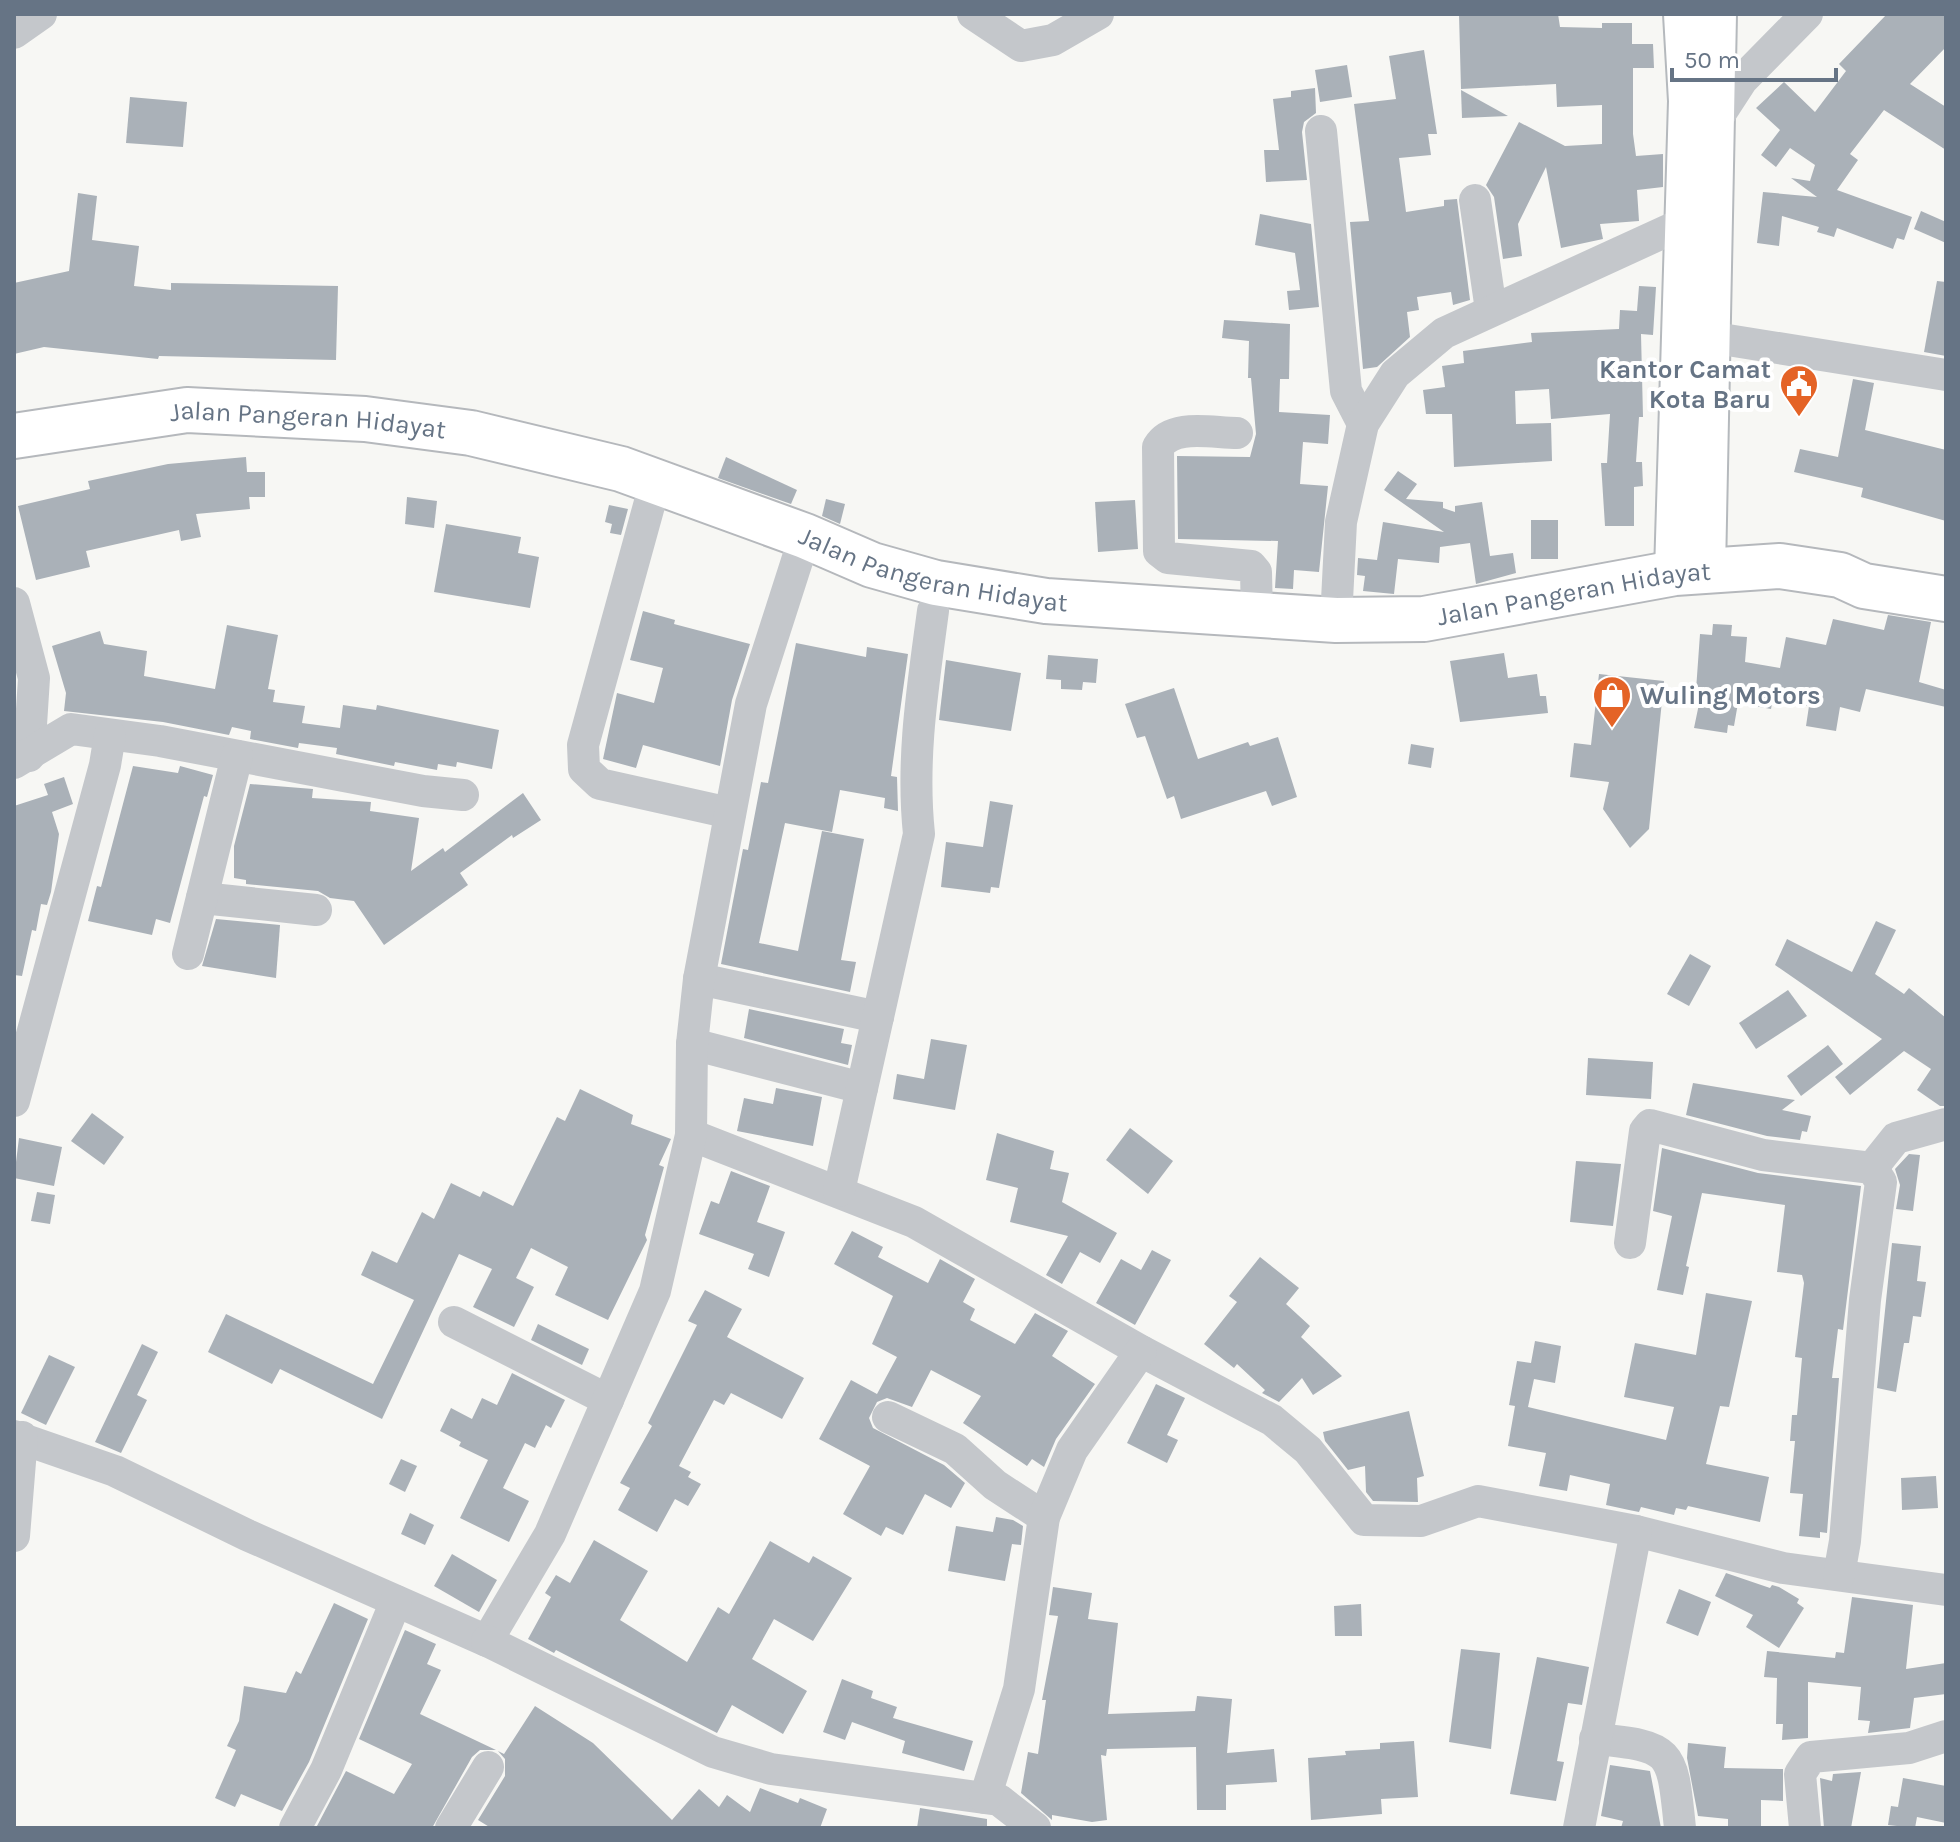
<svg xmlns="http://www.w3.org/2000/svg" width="1960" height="1842" font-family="Karla,sans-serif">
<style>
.building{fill:#aab1b8}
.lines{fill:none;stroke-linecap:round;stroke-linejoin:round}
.major-casing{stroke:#b5b9bd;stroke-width:44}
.highway-casing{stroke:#b5b8bc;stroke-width:48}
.minor{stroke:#c4c7cb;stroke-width:32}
.major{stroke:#fff;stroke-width:40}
.highway{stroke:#fff;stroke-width:44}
.labels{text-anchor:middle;stroke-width:8;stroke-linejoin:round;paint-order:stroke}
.poi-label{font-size:26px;font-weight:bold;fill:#667485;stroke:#fff;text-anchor:end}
.street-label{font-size:26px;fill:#667485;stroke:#fff}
</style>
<rect width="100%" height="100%" fill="#f7f7f4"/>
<!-- building -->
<g class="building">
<polygon points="1459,14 1558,14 1560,27 1602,28 1602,23 1632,23 1632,44 1653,44 1654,68 1633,68 1633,134 1636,156 1663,154 1663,187 1637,190 1639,221 1600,224 1603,239 1561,248 1546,167 1518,224 1522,256 1503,259 1494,197 1486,185 1519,122 1565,146 1602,144 1602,105 1557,107 1556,84 1461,89"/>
<polygon points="1887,14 1946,14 1946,47 1910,84 1946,107 1946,150 1884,110 1850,154 1858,160 1837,190 1912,217 1904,240 1897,238 1893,249 1837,228 1834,237 1817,232 1819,227 1782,216 1779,246 1757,243 1763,192 1817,197 1791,178 1810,181 1815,165 1790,148 1776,167 1761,155 1780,130 1756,108 1784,82 1815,112 1846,71 1839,64"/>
<polygon points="1424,50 1437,134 1428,134 1431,155 1399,158 1406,212 1444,206 1444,200 1457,199 1470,300 1453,305 1451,292 1417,297 1419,310 1407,312 1410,337 1377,367 1363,369 1350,222 1369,221 1354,104 1396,99 1389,56"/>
<polygon points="1347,65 1352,97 1320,102 1315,70"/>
<polygon points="1315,88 1316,113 1304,122 1302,132 1307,180 1266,182 1264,150 1279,150 1273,99 1291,97 1291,91"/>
<polygon points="1461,90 1508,116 1462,118"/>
<polygon points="130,97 187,102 183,147 126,143"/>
<polygon points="78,193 97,196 92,240 139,246 134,286 171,290 171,283 338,286 336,360 159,356 158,359 44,347 14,354 14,283 69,271"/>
<polygon points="1921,211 1946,222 1946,243 1914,229"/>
<polygon points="1260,214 1311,224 1319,307 1289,310 1287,291 1300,290 1295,253 1255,245"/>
<polygon points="1937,281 1946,282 1946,356 1924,352"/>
<polygon points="1639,286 1656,287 1653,335 1641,334 1643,417 1639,417 1636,462 1642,462 1643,486 1634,487 1634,526 1605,526 1601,463 1607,463 1610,414 1551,419 1549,389 1515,391 1516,424 1551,423 1552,461 1454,467 1452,414 1426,414 1423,390 1445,387 1442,366 1464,363 1463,351 1532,342 1531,333 1619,329 1620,310 1637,311"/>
<polygon points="1224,320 1290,324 1289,379 1280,379 1279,412 1330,415 1328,444 1303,442 1300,484 1328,486 1319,572 1294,570 1293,589 1275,588 1278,541 1178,539 1177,456 1250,457 1256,434 1251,378 1248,378 1249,341 1222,338"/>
<polygon points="1853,379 1874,383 1865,430 1946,450 1946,521 1861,497 1863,488 1794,472 1800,449 1838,457"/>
<polygon points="246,457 247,472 265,472 265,497 249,497 250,509 196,514 201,537 181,541 179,530 86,551 90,567 36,580 18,506 90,489 88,481 168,464"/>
<polygon points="726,457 797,490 791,504 718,478"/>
<polygon points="1398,471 1417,484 1406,499 1443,502 1443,508 1455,512 1455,506 1482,502 1490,556 1513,553 1516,573 1476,584 1470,543 1440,547 1439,563 1398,559 1394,594 1363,591 1365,576 1357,575 1358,558 1377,560 1383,522 1444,532 1384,490"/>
<polygon points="407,497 437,501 434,528 405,524"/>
<polygon points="826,499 845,504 840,524 822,516"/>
<polygon points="1135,500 1138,549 1098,552 1095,502"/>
<polygon points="609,505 628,509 621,535 610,533 612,524 605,522"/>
<rect x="1531" y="520" width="27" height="39"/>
<polygon points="446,524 521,537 518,553 539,557 530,608 434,592"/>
<polygon points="643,611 675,620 674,624 750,644 732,700 720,766 643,745 636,768 603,759 617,693 654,703 663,668 630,660"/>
<polygon points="1888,615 1931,622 1919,682 1946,690 1946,707 1866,689 1860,712 1840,707 1836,731 1806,726 1809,706 1773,698 1771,709 1738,703 1734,726 1728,725 1727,733 1694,728 1699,704 1695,704 1700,634 1712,635 1713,624 1732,625 1731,636 1747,637 1745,662 1780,668 1786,637 1826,645 1833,619 1884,630"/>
<polygon points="227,625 278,635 268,689 275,690 273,702 305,706 302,723 340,728 343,705 376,710 377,705 499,730 492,769 457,762 456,767 438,764 437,770 395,762 394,766 336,754 337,748 299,743 298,748 250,739 251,731 232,727 229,735 163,722 64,711 66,693 52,646 100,631 104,644 147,651 144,676 215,689"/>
<polygon points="796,643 866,657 867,647 908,654 891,776 897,777 898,811 884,808 885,798 840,790 832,832 785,823 759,943 798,951 822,831 864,839 841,960 856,962 850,992 721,964 743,849 748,850 761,782 768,783"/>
<polygon points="1504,653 1508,678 1537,674 1540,696 1546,696 1548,713 1460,722 1450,661"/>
<polygon points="1048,655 1098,659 1096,683 1083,682 1082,690 1061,689 1061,680 1046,679"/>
<polygon points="946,660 1021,673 1011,731 939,720"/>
<polygon points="1599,674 1664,681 1649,829 1630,848 1603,809 1609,782 1570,777 1574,743 1591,745"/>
<polygon points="1174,688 1198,759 1248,742 1250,746 1278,737 1297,797 1272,806 1266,791 1181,819 1174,796 1167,799 1145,736 1137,738 1125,704"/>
<polygon points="1411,744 1434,748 1431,768 1408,764"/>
<polygon points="133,766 178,773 180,766 213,775 207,797 204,796 170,923 156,919 152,935 88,921 97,886 101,887"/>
<polygon points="64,777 73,804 52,812 59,834 51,892 47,905 41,904 36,931 32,930 22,976 14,975 14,806 48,795 44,784"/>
<polygon points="250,784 313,789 312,798 371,802 370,811 419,818 411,871 443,848 445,852 523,793 541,820 513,838 512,835 460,873 468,885 384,945 354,901 330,898 318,891 246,884 246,880 234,878 234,846"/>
<polygon points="990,801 1013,805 999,888 991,887 990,893 941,887 946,842 983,847"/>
<polygon points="216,919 280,925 276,978 202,966"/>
<polygon points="1876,921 1896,930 1875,974 1904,994 1909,988 1946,1018 1946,1106 1940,1106 1917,1090 1931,1069 1904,1051 1850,1095 1835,1077 1882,1039 1775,965 1787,939 1852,972"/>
<polygon points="1690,954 1711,966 1689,1006 1667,994"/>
<polygon points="1788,990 1807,1016 1756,1049 1739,1023"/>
<polygon points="749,1009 844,1029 841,1043 852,1045 848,1065 744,1038"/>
<polygon points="931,1039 967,1045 955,1110 893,1099 897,1074 924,1079"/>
<polygon points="1828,1045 1843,1064 1801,1096 1787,1076"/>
<polygon points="1588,1058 1653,1062 1651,1099 1586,1095"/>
<polygon points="1693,1083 1795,1100 1782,1110 1811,1116 1807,1132 1802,1131 1800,1140 1767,1136 1686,1115"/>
<polygon points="776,1088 822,1097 813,1146 737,1131 744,1098 773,1104"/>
<polygon points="580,1089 633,1115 631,1124 671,1139 659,1165 664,1167 645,1235 647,1240 608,1320 555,1295 568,1267 531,1248 516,1278 534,1287 514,1327 473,1307 492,1269 459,1254 382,1419 280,1369 272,1384 208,1352 226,1314 373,1384 414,1300 361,1275 372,1251 397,1263 422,1212 434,1219 451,1183 480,1197 483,1191 513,1206 557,1117 565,1121"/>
<polygon points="92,1113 124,1137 104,1165 71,1141"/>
<polygon points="1130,1128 1173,1161 1148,1194 1106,1160"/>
<polygon points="997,1133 1054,1151 1050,1169 1069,1173 1062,1202 1117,1233 1100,1263 1080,1252 1062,1284 1046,1275 1068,1236 1010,1222 1018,1188 986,1180"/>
<polygon points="19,1138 62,1147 54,1186 14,1178"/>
<polygon points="1662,1148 1758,1173 1861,1186 1843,1330 1838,1329 1832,1378 1839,1378 1827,1533 1820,1532 1820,1538 1799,1536 1803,1494 1790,1493 1795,1441 1790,1441 1792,1415 1797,1415 1802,1358 1795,1357 1804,1283 1802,1275 1777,1272 1785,1205 1702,1193 1686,1266 1689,1267 1683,1295 1657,1290 1672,1216 1653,1211"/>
<polygon points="1909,1154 1920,1155 1913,1211 1896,1209 1900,1185 1895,1169"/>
<polygon points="1576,1161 1621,1164 1613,1226 1570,1222"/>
<polygon points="731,1171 770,1186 757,1222 785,1232 769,1277 748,1269 754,1254 699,1234 711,1201 719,1204"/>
<polygon points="37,1192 55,1195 50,1224 31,1221"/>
<polygon points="852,1231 883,1247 878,1257 928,1283 940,1259 975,1279 963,1302 975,1309 970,1320 1015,1344 1035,1313 1068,1331 1052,1356 1095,1384 1056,1439 1044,1467 1032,1459 1027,1466 963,1423 981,1396 931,1370 912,1407 887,1398 877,1402 869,1418 873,1428 944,1465 965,1483 951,1508 925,1494 903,1535 886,1527 881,1536 843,1514 870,1466 819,1439 851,1380 877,1394 897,1357 872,1344 893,1296 834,1264"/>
<polygon points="1892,1243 1921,1246 1917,1281 1926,1282 1921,1317 1913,1316 1909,1343 1904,1343 1896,1392 1877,1388"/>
<polygon points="1152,1250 1171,1260 1135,1325 1096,1303 1121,1259 1141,1270"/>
<polygon points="1260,1257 1299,1288 1286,1304 1310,1326 1301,1337 1342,1376 1313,1395 1302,1378 1279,1402 1262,1393 1265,1390 1237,1364 1234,1368 1204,1344 1237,1302 1229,1296"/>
<polygon points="705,1290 742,1309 727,1337 804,1378 782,1419 731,1393 724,1405 714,1400 679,1466 691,1472 688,1477 701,1484 688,1506 675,1499 657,1532 618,1510 630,1488 620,1483 652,1426 648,1423 697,1325 688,1321"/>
<polygon points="1706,1293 1752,1301 1729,1407 1720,1406 1706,1464 1769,1477 1760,1522 1688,1506 1686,1510 1676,1508 1674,1515 1641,1507 1639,1512 1629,1510 1606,1505 1610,1484 1570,1475 1567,1491 1539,1486 1546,1453 1508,1446 1515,1406 1509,1405 1517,1361 1531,1363 1535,1341 1561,1346 1555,1383 1534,1379 1528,1407 1666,1440 1674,1407 1624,1397 1635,1343 1696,1355"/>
<polygon points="538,1324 589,1349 582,1365 531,1340"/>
<polygon points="142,1344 158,1352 137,1395 147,1400 121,1453 95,1442"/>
<polygon points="49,1355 75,1367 46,1425 21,1413"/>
<polygon points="512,1373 565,1400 551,1428 546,1425 535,1448 525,1443 503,1488 529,1501 509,1542 460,1518 488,1460 459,1446 461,1442 440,1431 451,1408 472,1419 482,1398 497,1405"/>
<polygon points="1156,1384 1185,1398 1167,1435 1178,1440 1167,1463 1127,1443"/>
<polygon points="1409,1411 1424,1476 1417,1478 1418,1502 1373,1501 1366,1492 1365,1466 1348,1470 1325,1441 1323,1432"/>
<polygon points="401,1459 417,1466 405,1492 389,1484"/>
<polygon points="1936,1476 1938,1508 1902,1510 1901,1478"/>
<polygon points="410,1513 434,1525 425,1545 401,1534"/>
<polygon points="996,1517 1013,1520 1023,1526 1021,1545 1012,1544 1005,1581 948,1571 956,1526 993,1532"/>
<polygon points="594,1540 648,1571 620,1620 687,1662 718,1607 729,1614 770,1541 809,1563 813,1556 852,1578 813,1641 774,1619 752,1659 807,1691 783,1734 732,1705 717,1733 556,1650 554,1653 528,1639 551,1597 545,1593 556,1575 570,1583"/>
<polygon points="452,1554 497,1580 479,1612 434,1586"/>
<polygon points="1726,1573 1770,1588 1772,1585 1779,1587 1799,1599 1797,1603 1804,1608 1779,1648 1746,1627 1753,1615 1715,1596"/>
<polygon points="1053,1587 1092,1593 1088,1619 1118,1623 1108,1714 1195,1711 1197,1696 1232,1699 1227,1753 1274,1749 1277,1782 1226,1785 1226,1810 1197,1810 1196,1747 1107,1749 1106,1756 1101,1755 1107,1820 1092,1822 1052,1815 1052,1820 1021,1793 1028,1752 1038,1754 1046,1700 1042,1700 1058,1616 1049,1615"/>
<polygon points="1679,1589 1711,1602 1698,1636 1666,1623"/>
<polygon points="1852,1597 1913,1605 1906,1669 1946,1663 1946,1694 1914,1698 1910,1728 1868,1733 1870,1721 1858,1720 1861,1687 1808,1682 1808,1738 1782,1740 1783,1724 1776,1724 1777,1678 1764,1677 1767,1651 1835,1658 1836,1652 1844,1653"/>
<polygon points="334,1603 368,1619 309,1762 282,1811 241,1794 235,1807 215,1798 236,1750 227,1746 239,1721 244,1686 286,1693 296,1671 301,1674"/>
<polygon points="1361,1604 1362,1636 1335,1636 1334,1606"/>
<polygon points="405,1630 436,1644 427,1664 441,1670 420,1714 496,1750 480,1750 472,1757 432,1828 317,1826 346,1771 394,1794 412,1764 359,1739"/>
<polygon points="1461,1649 1500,1653 1491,1749 1449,1742"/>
<polygon points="1537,1657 1589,1667 1582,1705 1568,1703 1557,1761 1564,1762 1556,1801 1510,1794"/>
<polygon points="842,1679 873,1691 871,1698 897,1707 893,1718 973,1741 964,1771 902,1753 905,1741 852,1722 845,1740 823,1732"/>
<polygon points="535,1706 593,1743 672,1820 699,1789 719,1807 727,1795 750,1812 760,1788 798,1803 800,1798 827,1809 820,1828 491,1828 478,1820 505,1776 505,1759 498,1751 504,1754"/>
<polygon points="1414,1741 1418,1797 1381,1799 1382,1814 1311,1820 1308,1758 1346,1755 1345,1751 1380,1749 1380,1743"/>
<polygon points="1688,1743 1726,1747 1724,1768 1783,1769 1783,1801 1761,1800 1761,1828 1728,1828 1728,1819 1698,1816 1687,1758"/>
<polygon points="1610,1765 1650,1771 1661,1828 1621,1828 1623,1821 1601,1816"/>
<polygon points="1861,1772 1851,1828 1824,1828 1820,1778 1832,1781 1833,1774"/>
<polygon points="1903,1778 1946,1786 1946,1823 1917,1817 1915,1828 1888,1825 1891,1806 1898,1807"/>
<polygon points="920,1808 987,1819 987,1828 917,1828"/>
</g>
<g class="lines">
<defs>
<g id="major">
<polyline points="1705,570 1716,14"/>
<polyline points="1675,573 1689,101 1684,14"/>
</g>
<g id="highway">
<path id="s1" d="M 14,436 L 187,410 L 365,419 L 471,433 L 621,469 L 805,536 L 872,565 L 936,583 L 1046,601 L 1336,620 L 1424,619 L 1675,573 L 1780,566 L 1840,575 L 1864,586 L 1946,599"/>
</g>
</defs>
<!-- major casing -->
<use href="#major" class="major-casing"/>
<!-- highway casing -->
<use href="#highway" class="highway-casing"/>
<!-- minor -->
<g class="minor">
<polyline points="973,14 1021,46 1053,40 1098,14"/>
<polyline points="14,33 41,14"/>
<polyline points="1716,120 1742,80 1807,14"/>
<polyline points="1321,131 1346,391 1363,424"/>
<polyline points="1475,200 1491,310"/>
<polyline points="1709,337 1946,375"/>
<path d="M 1237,433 C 1212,433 1172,423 1158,447 L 1159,551 L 1168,558 L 1251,566 L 1256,572 L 1257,616"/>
<polyline points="650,502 583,745 584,769 600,784 730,813"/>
<polyline points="14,603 34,678 29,756"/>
<polyline points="1336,620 1341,522 1363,424 1395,374 1444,333 1684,223"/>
<polyline points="14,763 71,729 160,741 423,791 463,795"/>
<polyline points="202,898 316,910"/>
<polyline points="188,954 237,756"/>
<polyline points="699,979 878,1017"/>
<polyline points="692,1044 862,1088"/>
<polyline points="14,1101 105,765 110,735"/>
<polyline points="691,1135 914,1222 1141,1351 1272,1420 1308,1450 1364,1520 1421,1521 1478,1501 1636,1531 1783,1568 1946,1590"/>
<polyline points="1872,1168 1896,1138 1946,1124"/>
<path d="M 839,1191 L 919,834 C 911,758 923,686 933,611"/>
<polyline points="1630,1243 1645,1131 1650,1125 1763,1155 1872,1168 1881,1182 1865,1300 1845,1541 1839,1575"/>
<polyline points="454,1322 608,1400"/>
<polyline points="888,1417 955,1449 995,1485 1044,1517"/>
<polyline points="14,1436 115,1471 247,1535 487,1641 550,1534 655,1291 691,1135 692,1044 699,979 751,704 805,536"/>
<polyline points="14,1536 22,1437"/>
<polyline points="487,1641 713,1752 771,1769 999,1800 1035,1828"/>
<path d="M 1595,1739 C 1674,1746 1672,1751 1680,1828"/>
<polyline points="985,1798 1019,1689 1044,1517 1072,1450 1141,1351"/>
<polyline points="295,1828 326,1770 396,1601"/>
<polyline points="451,1828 488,1767"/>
<polyline points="1579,1828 1636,1531"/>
<polyline points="1805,1828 1800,1774 1811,1757 1909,1748 1946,1736"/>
</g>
<!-- major -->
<use href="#major" class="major"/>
<!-- highway -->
<use href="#highway" class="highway"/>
</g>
<!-- icons -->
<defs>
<symbol id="civic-pin" viewBox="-11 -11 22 30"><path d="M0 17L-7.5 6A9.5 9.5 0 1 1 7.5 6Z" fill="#e46326" stroke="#fff"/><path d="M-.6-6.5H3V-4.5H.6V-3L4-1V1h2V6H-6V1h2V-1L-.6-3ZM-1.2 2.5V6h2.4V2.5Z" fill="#fff"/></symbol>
<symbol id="shop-pin" viewBox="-11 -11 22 30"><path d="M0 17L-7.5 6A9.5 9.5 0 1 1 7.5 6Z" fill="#e46326" stroke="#fff"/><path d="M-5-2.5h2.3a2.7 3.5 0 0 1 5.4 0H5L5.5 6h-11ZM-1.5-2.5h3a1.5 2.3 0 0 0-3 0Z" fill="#fff"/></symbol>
</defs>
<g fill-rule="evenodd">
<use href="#civic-pin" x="1777" y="362" width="44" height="60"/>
<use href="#shop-pin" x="1590" y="673" width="44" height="60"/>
</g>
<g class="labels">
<!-- poi labels -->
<g class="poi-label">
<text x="1771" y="378">Kantor Camat<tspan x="1771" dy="30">Kota Baru</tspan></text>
<text x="1640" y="704" text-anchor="start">Wuling Motors</text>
</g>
<!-- street labels -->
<g class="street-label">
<text dy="9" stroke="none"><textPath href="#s1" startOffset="296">Jalan Pangeran Hidayat</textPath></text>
<text dy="9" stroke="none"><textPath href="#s1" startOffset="944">Jalan Pangeran Hidayat</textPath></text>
<text dy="9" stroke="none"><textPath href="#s1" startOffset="1592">Jalan Pangeran Hidayat</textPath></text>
</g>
</g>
<!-- border -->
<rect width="1960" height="1842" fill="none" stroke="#667485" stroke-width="32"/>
<!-- scale -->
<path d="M1672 68v12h164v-12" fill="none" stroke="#667485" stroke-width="4"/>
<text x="1684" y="68" font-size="24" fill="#667485" stroke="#ffffff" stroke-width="6" paint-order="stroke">50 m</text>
</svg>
